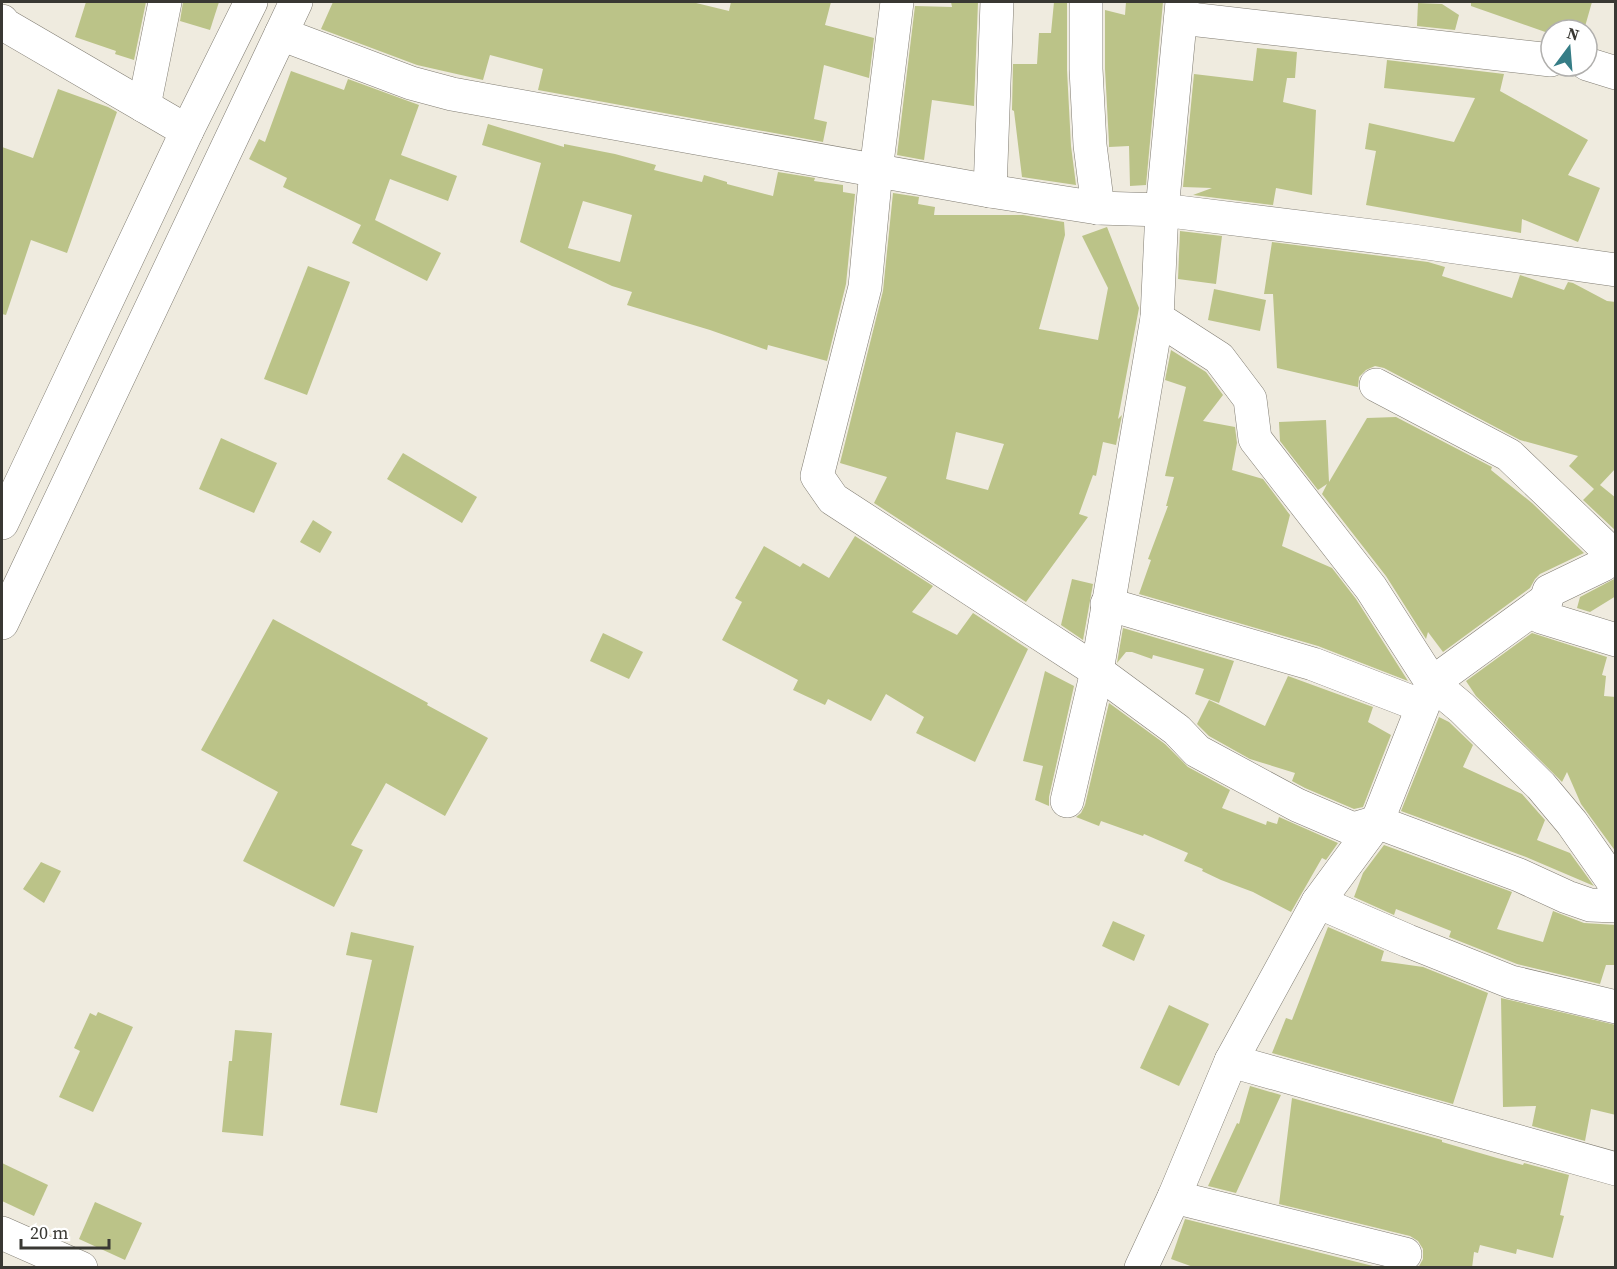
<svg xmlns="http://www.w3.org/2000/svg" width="1617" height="1269" font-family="'Source Serif 4',serif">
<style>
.building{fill:#bbc388;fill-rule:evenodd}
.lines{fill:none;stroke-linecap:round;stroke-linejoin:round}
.street-casing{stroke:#817d73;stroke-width:34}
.secondary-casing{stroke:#817d73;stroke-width:34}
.street{stroke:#fff;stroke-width:33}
.secondary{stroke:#fff;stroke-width:33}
</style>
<rect width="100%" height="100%" fill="#efebdf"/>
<!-- building -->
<g class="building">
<polygon points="86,2 146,2 134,60 115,54 116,51 75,37"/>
<polygon points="183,2 219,2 210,30 180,21"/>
<polygon points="333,2 692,2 729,11 731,2 831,2 825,25 874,38 869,78 824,65 814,119 827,122 823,142 538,90 543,69 490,55 483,80 417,65 321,29"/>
<polygon points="951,2 978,2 974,106 932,100 924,160 897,155 915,6 952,7"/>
<polygon points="1054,2 1067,2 1067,70 1071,146 1076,185 1022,177 1014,111 1012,110 1013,64 1037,64 1039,33 1051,33"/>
<polygon points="1126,2 1163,2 1146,185 1130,186 1129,146 1109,147 1109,143 1105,69 1105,10 1125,15"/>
<polygon points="1471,2 1592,2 1584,30 1551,30 1551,34 1471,6"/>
<polygon points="1418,3 1442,4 1459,15 1455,30 1417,26"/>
<polygon points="1257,48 1297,52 1295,78 1287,78 1283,102 1316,110 1312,195 1276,188 1273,205 1193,195 1212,188 1183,187 1194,74 1253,81"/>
<polygon points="1387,60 1504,74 1500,91 1588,140 1568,175 1600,188 1578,242 1522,219 1521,233 1366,205 1376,151 1365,149 1369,123 1454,142 1475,98 1384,88"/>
<polygon points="291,71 344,90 348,79 419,105 401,155 457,176 448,201 390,179 375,220 441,253 427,281 352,243 361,225 283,187 287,178 249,159 259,139 265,142"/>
<polygon points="58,89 108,107 117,112 67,253 31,240 6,315 2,314 2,147 33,158"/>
<path d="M 488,124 L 564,147 L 564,144 L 615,154 L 656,165 L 654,170 L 702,182 L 704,175 L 727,182 L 727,184 L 773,196 L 778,172 L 815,178 L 814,181 L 843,185 L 843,192 L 855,194 L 846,284 L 827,361 L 768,345 L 767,350 L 710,330 L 627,305 L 632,292 L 612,286 L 520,242 L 541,163 L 482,145 ZM 583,201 L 632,215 L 620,262 L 568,248 Z"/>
<path d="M 893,193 L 919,197 L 918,204 L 935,207 L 934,215 L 1023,215 L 1064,222 L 1065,235 L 1039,329 L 1098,340 L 1108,288 L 1082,236 L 1107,227 L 1139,308 L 1118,419 L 1122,415 L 1116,445 L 1103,442 L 1096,476 L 1093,475 L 1079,514 L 1088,517 L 1026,602 L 874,503 L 887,477 L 840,463 L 883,291 ZM 956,432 L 1004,444 L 988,490 L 946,479 Z"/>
<polygon points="1180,231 1222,236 1216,284 1178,279"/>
<polygon points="1272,242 1428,262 1445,267 1442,276 1512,298 1520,275 1564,290 1568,282 1573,283 1607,301 1616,302 1616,468 1600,485 1616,498 1616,531 1583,500 1594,489 1569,466 1578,456 1520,440 1384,368 1375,366 1366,370 1359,377 1358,387 1277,368 1273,294 1264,294"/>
<polygon points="308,266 350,282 307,395 264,379"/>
<polygon points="1214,289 1266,300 1260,331 1208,320"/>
<polygon points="1171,350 1206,372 1223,395 1203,421 1235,427 1237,443 1232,470 1263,479 1290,515 1282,546 1332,568 1356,599 1408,681 1318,646 1139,594 1151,560 1148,559 1168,506 1166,506 1174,477 1165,476 1186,387 1165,380"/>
<polygon points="1396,417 1492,467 1491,470 1532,503 1584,553 1540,574 1535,579 1530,588 1443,652 1428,632 1426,639 1386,576 1322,494 1327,484 1318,490 1280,441 1279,422 1326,420 1329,482 1367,418"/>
<polygon points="221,438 277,463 254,513 199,489"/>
<polygon points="403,453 477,497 462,523 387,479"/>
<polygon points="313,520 332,532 320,553 300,542"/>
<polygon points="855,536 933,586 912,612 957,635 973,613 1028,649 975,762 916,733 924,717 886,694 871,721 828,699 825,705 793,690 798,680 722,640 742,602 735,598 764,546 800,567 803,563 829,578"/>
<polygon points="1616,578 1616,596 1590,612 1577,608 1580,597"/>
<polygon points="1072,579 1093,584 1083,640 1061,625"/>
<polygon points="273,619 428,703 427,705 488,738 445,816 386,783 351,845 363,850 334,907 243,861 278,792 201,750"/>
<polygon points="1123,628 1234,661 1219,703 1195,694 1204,669 1153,655 1152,659 1132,652 1126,652 1117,663"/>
<polygon points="603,633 643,652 629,679 590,661"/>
<polygon points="1532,633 1607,657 1602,675 1606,676 1604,696 1616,697 1616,852 1581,804 1567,772 1562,782 1476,696 1466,681"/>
<polygon points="1045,671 1074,686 1049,797 1049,806 1035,800 1043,766 1023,761"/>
<polygon points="1288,676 1373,707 1368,722 1391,735 1363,807 1354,809 1305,788 1292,781 1295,773 1250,759 1209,736 1197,724 1209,700 1265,726"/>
<polygon points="1109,703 1165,744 1188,767 1230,790 1222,808 1266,825 1267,821 1277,824 1279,817 1338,843 1326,860 1322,858 1291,912 1253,892 1221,880 1202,871 1203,869 1184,861 1188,853 1144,834 1143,836 1101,821 1099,826 1076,817 1081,813 1085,805"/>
<polygon points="1439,717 1449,722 1473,745 1463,767 1522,794 1545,820 1537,840 1570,853 1594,886 1526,857 1401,811"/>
<polygon points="1384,845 1512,892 1497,929 1543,942 1553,911 1584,923 1616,925 1616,965 1606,965 1600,984 1517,964 1449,937 1451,931 1396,909 1394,915 1354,897 1363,873"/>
<polygon points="41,862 61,871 44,903 23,889"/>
<polygon points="1113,921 1145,935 1134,961 1102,946"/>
<polygon points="1328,927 1384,951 1381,961 1423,967 1488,993 1453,1104 1272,1053 1286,1018 1292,1020"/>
<polygon points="351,932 414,946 377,1113 340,1105 372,960 346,955"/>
<polygon points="1501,998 1616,1025 1616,1115 1591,1109 1585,1141 1532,1126 1536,1106 1503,1107"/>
<polygon points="1169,1005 1209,1024 1179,1086 1140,1068"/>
<polygon points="98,1012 133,1027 93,1112 59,1097 80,1051 74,1048 90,1013 96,1016"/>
<polygon points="235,1030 272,1033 263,1136 222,1132 229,1061 232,1061"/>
<polygon points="1250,1086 1281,1095 1236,1193 1208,1186 1237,1123 1239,1124"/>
<polygon points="1292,1098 1442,1140 1442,1142 1497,1158 1523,1165 1524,1163 1569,1175 1560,1215 1564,1216 1553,1258 1517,1249 1516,1254 1480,1245 1478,1253 1474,1252 1472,1268 1418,1268 1423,1259 1423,1249 1418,1241 1410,1236 1279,1204"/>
<polygon points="2,1163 48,1185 34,1216 2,1201"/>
<polygon points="95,1202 142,1223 125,1260 79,1239"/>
<polygon points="1185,1219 1381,1268 1196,1268 1171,1259"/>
</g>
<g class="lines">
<defs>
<g id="street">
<polyline points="897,2 876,171 865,287 817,476 833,499 1097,671 1177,730 1197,751 1297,805 1353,829 1377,822 1519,875 1567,897 1590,905 1616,906"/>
<polyline points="1086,2 1086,69 1090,145 1098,208"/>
<polyline points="1181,18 1551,60"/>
<polyline points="2,21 5,25 187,131"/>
<polyline points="281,34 411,83 452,94 990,191 1098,208 1162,210 1413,241 1616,270"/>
<polyline points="1587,64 1616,73"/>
<polyline points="144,106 165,2"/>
<polyline points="990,191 997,2"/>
<polyline points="1157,318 1219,358 1250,399 1255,439 1371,588 1432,683 1462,708 1541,786 1572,823 1612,880 1616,893"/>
<polyline points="1376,385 1509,455 1607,549 1608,558 1603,565 1549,591 1541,617 1616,640"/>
<polyline points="1107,604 1313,664 1422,706"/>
<polyline points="1067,801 1097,671 1157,318 1162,210 1182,2"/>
<polyline points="1318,902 1408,941 1511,982 1616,1007"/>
<polyline points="1231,1061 1616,1169"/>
<polyline points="1174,1197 1405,1254"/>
<polyline points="2,1233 81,1268"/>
<polyline points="1141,1268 1174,1197 1231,1061 1318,902 1377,822 1432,683 1546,600"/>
</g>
<g id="secondary">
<polyline points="2,523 187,131 251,2"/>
<polyline points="2,623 296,2"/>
</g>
</defs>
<!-- street casing -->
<use href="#street" class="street-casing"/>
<!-- secondary casing -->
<use href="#secondary" class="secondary-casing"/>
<!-- street -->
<use href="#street" class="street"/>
<!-- secondary -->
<use href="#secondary" class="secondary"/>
</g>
<!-- border -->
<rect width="1617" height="1269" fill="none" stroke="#393833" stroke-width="6"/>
<!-- north arrow -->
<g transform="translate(1569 48) rotate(16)"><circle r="28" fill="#ffffff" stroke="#b0afad" stroke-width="1.5"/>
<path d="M0-4.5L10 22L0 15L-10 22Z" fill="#367d86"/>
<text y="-9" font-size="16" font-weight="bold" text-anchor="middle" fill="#393833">N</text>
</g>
<!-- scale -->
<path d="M21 1239v9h88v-9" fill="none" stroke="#393833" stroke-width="3"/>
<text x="30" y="1239" font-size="18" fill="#393833" stroke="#ffffff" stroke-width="4.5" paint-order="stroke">20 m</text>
</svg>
